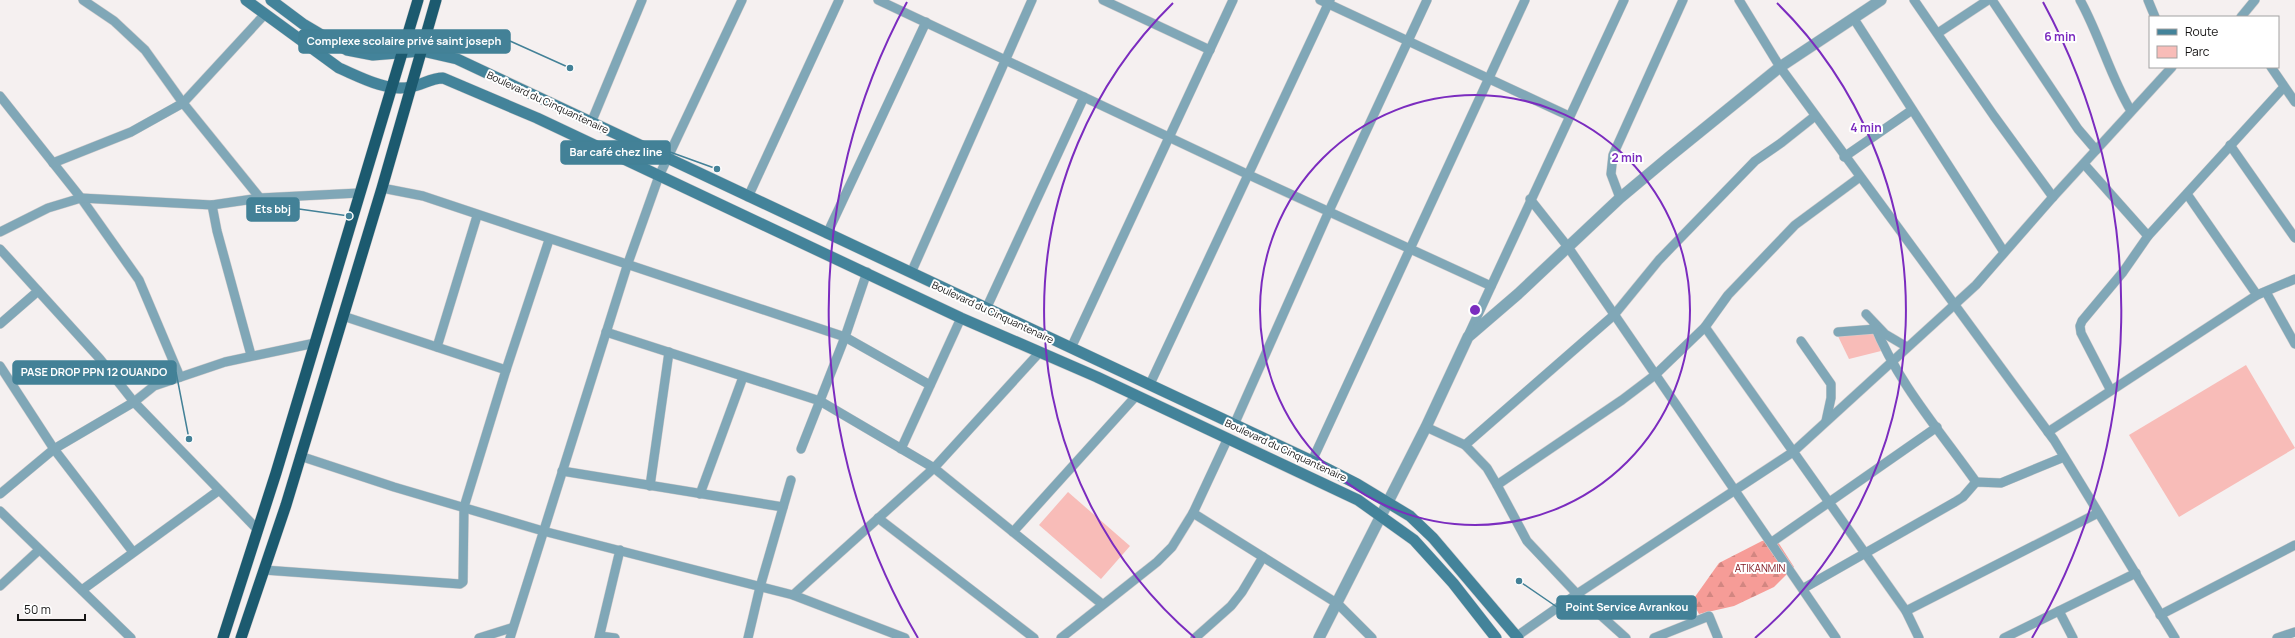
<svg xmlns="http://www.w3.org/2000/svg" width="2295" height="638" font-family="Manrope,sans-serif">
<style>
.forest{fill:url(#forest-firs)}
.park{fill:#f8bcb8}
.lines{fill:none;stroke-linecap:round;stroke-linejoin:round}
.minor-casing{stroke:#d1cdcd;stroke-width:10}
.tertiary-casing{stroke:#d1cdcd;stroke-width:12}
.secondary-casing{stroke:#d1cdcd;stroke-width:12}
.trunk-casing{stroke:#d1cdcd;stroke-width:12}
.minor{stroke:#80a7b7;stroke-width:9}
.tertiary{stroke:#80a7b7;stroke-width:11}
.secondary{stroke:#43839a;stroke-width:11}
.trunk{stroke:#1c5a6f;stroke-width:11}
.ring{fill:none;stroke:#7b2cbf;stroke-width:2}
.labels{text-anchor:middle;stroke-width:4;stroke-linejoin:round;paint-order:stroke}
.street-label{font-size:10px;fill:#161515;stroke:#fff}
.park-label{font-size:10px;fill:#7c131d;stroke:#fff}
.centre{fill:#7b2cbf;stroke:#fff;stroke-width:2}
.ring-label{font-size:12px;text-anchor:middle;font-weight:bold;fill:#7b2cbf;stroke:#fff;stroke-width:4;stroke-linejoin:round;paint-order:stroke}
.leader{fill:none;stroke:#438197;stroke-width:1.5}
.callout-dot{fill:#438197;stroke:#fff;stroke-width:1.5}
.callout{fill:#438197;stroke:#438197;stroke-width:1.5}
.callout-label{font-size:11px;text-anchor:middle;font-weight:bold;fill:#fff}
</style>
<defs>
<pattern id="forest-firs" width="22" height="20" patternUnits="userSpaceOnUse"><rect width="22" height="20" fill="#f69c97"/><path d="M5 1l3.5 6h-7zM16 11l3.5 6h-7z" fill="#d28681"/></pattern>
</defs>
<rect width="100%" height="100%" fill="#f5f0f0"/>
<!-- forest -->
<polygon class="forest" points="1776,539 1794,567 1774,587 1734,606 1699,614 1692,601 1719,563 1762,541"/>
<!-- park -->
<g class="park">
<polygon points="1874,327 1881,351 1849,359 1835,330"/>
<polygon points="2246,365 2295,448 2179,517 2129,435"/>
<polygon points="1068,492 1130,546 1101,579 1039,525"/>
</g>
<g class="lines">
<defs>
<g id="minor">
<polyline points="83,0 114,21 145,50 183,103 260,198"/>
<polyline points="878,0 1249,175 1491,286"/>
<polyline points="1103,0 1210,50"/>
<polyline points="1320,0 1569,116"/>
<polyline points="1739,0 1780,67 2054,440 2175,638"/>
<polyline points="1914,0 1994,116 2053,197"/>
<polyline points="1992,0 2078,129 2096,150"/>
<path d="M 2080,0 C 2100,36 2110,76 2131,111"/>
<polyline points="2148,0 2155,17"/>
<polyline points="2241,17 2255,0"/>
<polyline points="1854,19 2004,252"/>
<polyline points="1938,33 1988,0"/>
<polyline points="2271,67 2295,102"/>
<polyline points="0,96 81,198 139,280 180,377"/>
<polyline points="591,123 642,0"/>
<polyline points="2230,145 2295,238"/>
<polyline points="1844,157 1912,110"/>
<polyline points="53,163 131,132 183,103 265,14"/>
<polyline points="2084,164 2148,236"/>
<polyline points="382,188 423,196 845,337 930,385"/>
<polyline points="2187,194 2257,295"/>
<polyline points="748,197 839,0"/>
<polyline points="1620,198 1611,174 1613,155 1683,0"/>
<polyline points="1530,199 1568,247 1836,638"/>
<polyline points="212,205 217,231 251,355"/>
<polyline points="0,232 48,208 81,198 212,205 260,198 359,193"/>
<polyline points="827,234 926,22"/>
<polyline points="0,249 100,359 134,402 257,529"/>
<polyline points="911,273 1032,0"/>
<polyline points="2266,292 2295,344"/>
<polyline points="986,309 1084,97"/>
<polyline points="1866,314 1885,334 1907,347"/>
<polyline points="343,316 506,370"/>
<polyline points="0,324 38,291"/>
<path d="M 1874,324 C 1897,382 1940,431 1976,482"/>
<polyline points="1705,327 1906,611 1919,638"/>
<polyline points="606,332 820,401 934,468 1102,604"/>
<polyline points="1838,332 1876,329"/>
<polyline points="1468,336 1624,0"/>
<polyline points="1801,341 1831,384 1831,398 1826,421"/>
<polyline points="437,347 477,216"/>
<polyline points="1071,348 1233,0"/>
<polyline points="0,366 54,449 133,552"/>
<polyline points="1150,384 1330,0"/>
<polyline points="2110,389 2081,333 2080,326 2082,321 2123,272 2148,236 2284,87"/>
<polyline points="1234,425 1329,211 1427,0"/>
<polyline points="1426,427 1465,445 1487,468 1497,485 1527,541 1577,594 1626,638"/>
<polyline points="2048,432 2257,295 2295,279"/>
<polyline points="1465,445 1614,315 1659,260 1755,161 1781,143 1815,116"/>
<polyline points="801,449 845,337 867,272"/>
<polyline points="901,449 961,318"/>
<polyline points="300,456 394,487 543,531 793,595 905,638"/>
<polyline points="1312,461 1525,0"/>
<polyline points="562,471 783,507"/>
<polyline points="1497,485 1622,400 1655,375 1705,327 1728,295 1795,225 1860,177"/>
<polyline points="650,486 669,352"/>
<polyline points="0,494 54,449 134,402 154,386 225,362 315,343"/>
<polyline points="700,494 743,377"/>
<polyline points="0,511 131,638"/>
<polyline points="1193,513 1338,604 1372,638"/>
<polyline points="878,518 1034,638"/>
<polyline points="1013,532 1136,396"/>
<polyline points="1772,542 1937,427"/>
<polyline points="264,570 460,584 463,582 464,507 506,370 549,240"/>
<polyline points="0,586 39,550"/>
<polyline points="1804,588 1955,502 1963,497 1976,482 2001,483 2064,457"/>
<polyline points="82,590 218,491"/>
<polyline points="793,595 934,468 1039,353"/>
<polyline points="1906,611 2098,513"/>
<polyline points="2059,611 2073,638"/>
<polyline points="2160,615 2295,545"/>
<polyline points="600,636 615,638"/>
<polyline points="1517,636 1577,594 1793,452 1976,285 2053,197 2172,67"/>
<polyline points="479,638 511,628"/>
<polyline points="510,638 628,263 659,176 742,0"/>
<polyline points="599,638 620,550"/>
<polyline points="748,638 760,587 791,480"/>
<polyline points="1061,638 1157,562 1172,547 1193,513 1228,438"/>
<polyline points="1195,638 1231,606 1242,592 1263,557"/>
<polyline points="1654,638 1709,616 1718,638"/>
<polyline points="2004,638 2136,573"/>
<polyline points="2277,638 2295,632"/>
</g>
<polyline id="tertiary" points="1319,638 1426,427 1468,337 1518,294 1620,198 1669,157 1780,67 1881,0"/>
<g id="secondary">
<path d="M 246,0 L 339,68 C 360,77 387,92 410,87 C 422,85 431,78 443,78 L 537,118 L 961,318 L 1097,377 L 1358,500 L 1414,540 L 1453,583 L 1496,638"/>
<polyline points="271,0 303,24 347,50 373,55 422,51 457,59 1312,461 1357,484 1410,516 1433,538 1518,638"/>
</g>
<g id="trunk">
<polyline points="223,638 276,473 418,0"/>
<polyline points="241,638 286,505 382,188 436,0"/>
</g>
</defs>
<!-- minor casing -->
<use href="#minor" class="minor-casing"/>
<!-- tertiary casing -->
<use href="#tertiary" class="tertiary-casing"/>
<!-- secondary casing -->
<use href="#secondary" class="secondary-casing"/>
<!-- trunk casing -->
<use href="#trunk" class="trunk-casing"/>
<!-- minor -->
<use href="#minor" class="minor"/>
<!-- tertiary -->
<use href="#tertiary" class="tertiary"/>
<!-- secondary -->
<use href="#secondary" class="secondary"/>
<!-- trunk -->
<use href="#trunk" class="trunk"/>
</g>
<!-- distance rings -->
<g class="ring">
<circle cx="1475" cy="310" r="215"/>
<path d="M1195 638A431 431 0 0 1 1173 3M1777 3A431 431 0 0 1 1755 638"/>
<path d="M918 638A646 646 0 0 1 907 2M2043 2A646 646 0 0 1 2032 638"/>
</g>
<g class="labels">
<!-- street labels -->
<g class="street-label">
<text transform="translate(548 102) rotate(25)" y="4">Boulevard du Cinquantenaire</text>
<text transform="translate(993 312) rotate(25)" y="4">Boulevard du Cinquantenaire</text>
<text transform="translate(1286 450) rotate(25)" y="4">Boulevard du Cinquantenaire</text>
</g>
<!-- park labels -->
<g class="park-label">
<text x="1760" y="572">ATIKANMIN</text>
</g>
</g>
<circle cx="1475" cy="310" r="6" class="centre"/>
<g class="ring-label">
<text x="2060" y="41">6 min</text>
<text x="1866" y="132">4 min</text>
<text x="1627" y="162">2 min</text>
</g>
<!-- callouts -->
<path class="leader" d="M570 68L510 41M717 169L670 152M349 216L299 209M189 439L176 372M1519 581L1557 607"/>
<g class="callout-dot">
<circle cx="570" cy="68" r="4"/>
<circle cx="717" cy="169" r="4"/>
<circle cx="349" cy="216" r="4"/>
<circle cx="189" cy="439" r="4"/>
<circle cx="1519" cy="581" r="4"/>
</g>
<g class="callout">
<rect x="299" y="30" width="211" height="23" rx="4"/>
<rect x="561" y="141" width="109" height="23" rx="4"/>
<rect x="247" y="198" width="52" height="23" rx="4"/>
<rect x="13" y="361" width="163" height="23" rx="4"/>
<rect x="1557" y="596" width="139" height="23" rx="4"/>
</g>
<g class="callout-label">
<text x="404" y="45">Complexe scolaire privé saint joseph</text>
<text x="616" y="156">Bar café chez line</text>
<text x="273" y="213">Ets bbj</text>
<text x="94" y="376">PASE DROP PPN 12 OUANDO</text>
<text x="1627" y="611">Point Service Avrankou</text>
</g>
<!-- legend -->
<rect x="2149" y="16" width="130" height="52" fill="#ffffff" stroke="#a2a1a1"/>
<rect x="2157" y="29" width="20" height="6" fill="#43839a" stroke="#a2a1a1"/>
<text x="2185" y="36" font-size="12" fill="#161515">Route</text>
<rect x="2157" y="46" width="20" height="12" fill="#f8bcb8" stroke="#a2a1a1"/>
<text x="2185" y="56" font-size="12" fill="#161515">Parc</text>
<!-- scale -->
<path d="M18 614v6h67v-6" fill="none" stroke="#161515" stroke-width="2"/>
<text x="24" y="614" font-size="12" fill="#161515" stroke="#ffffff" stroke-width="3" paint-order="stroke">50 m</text>
</svg>
